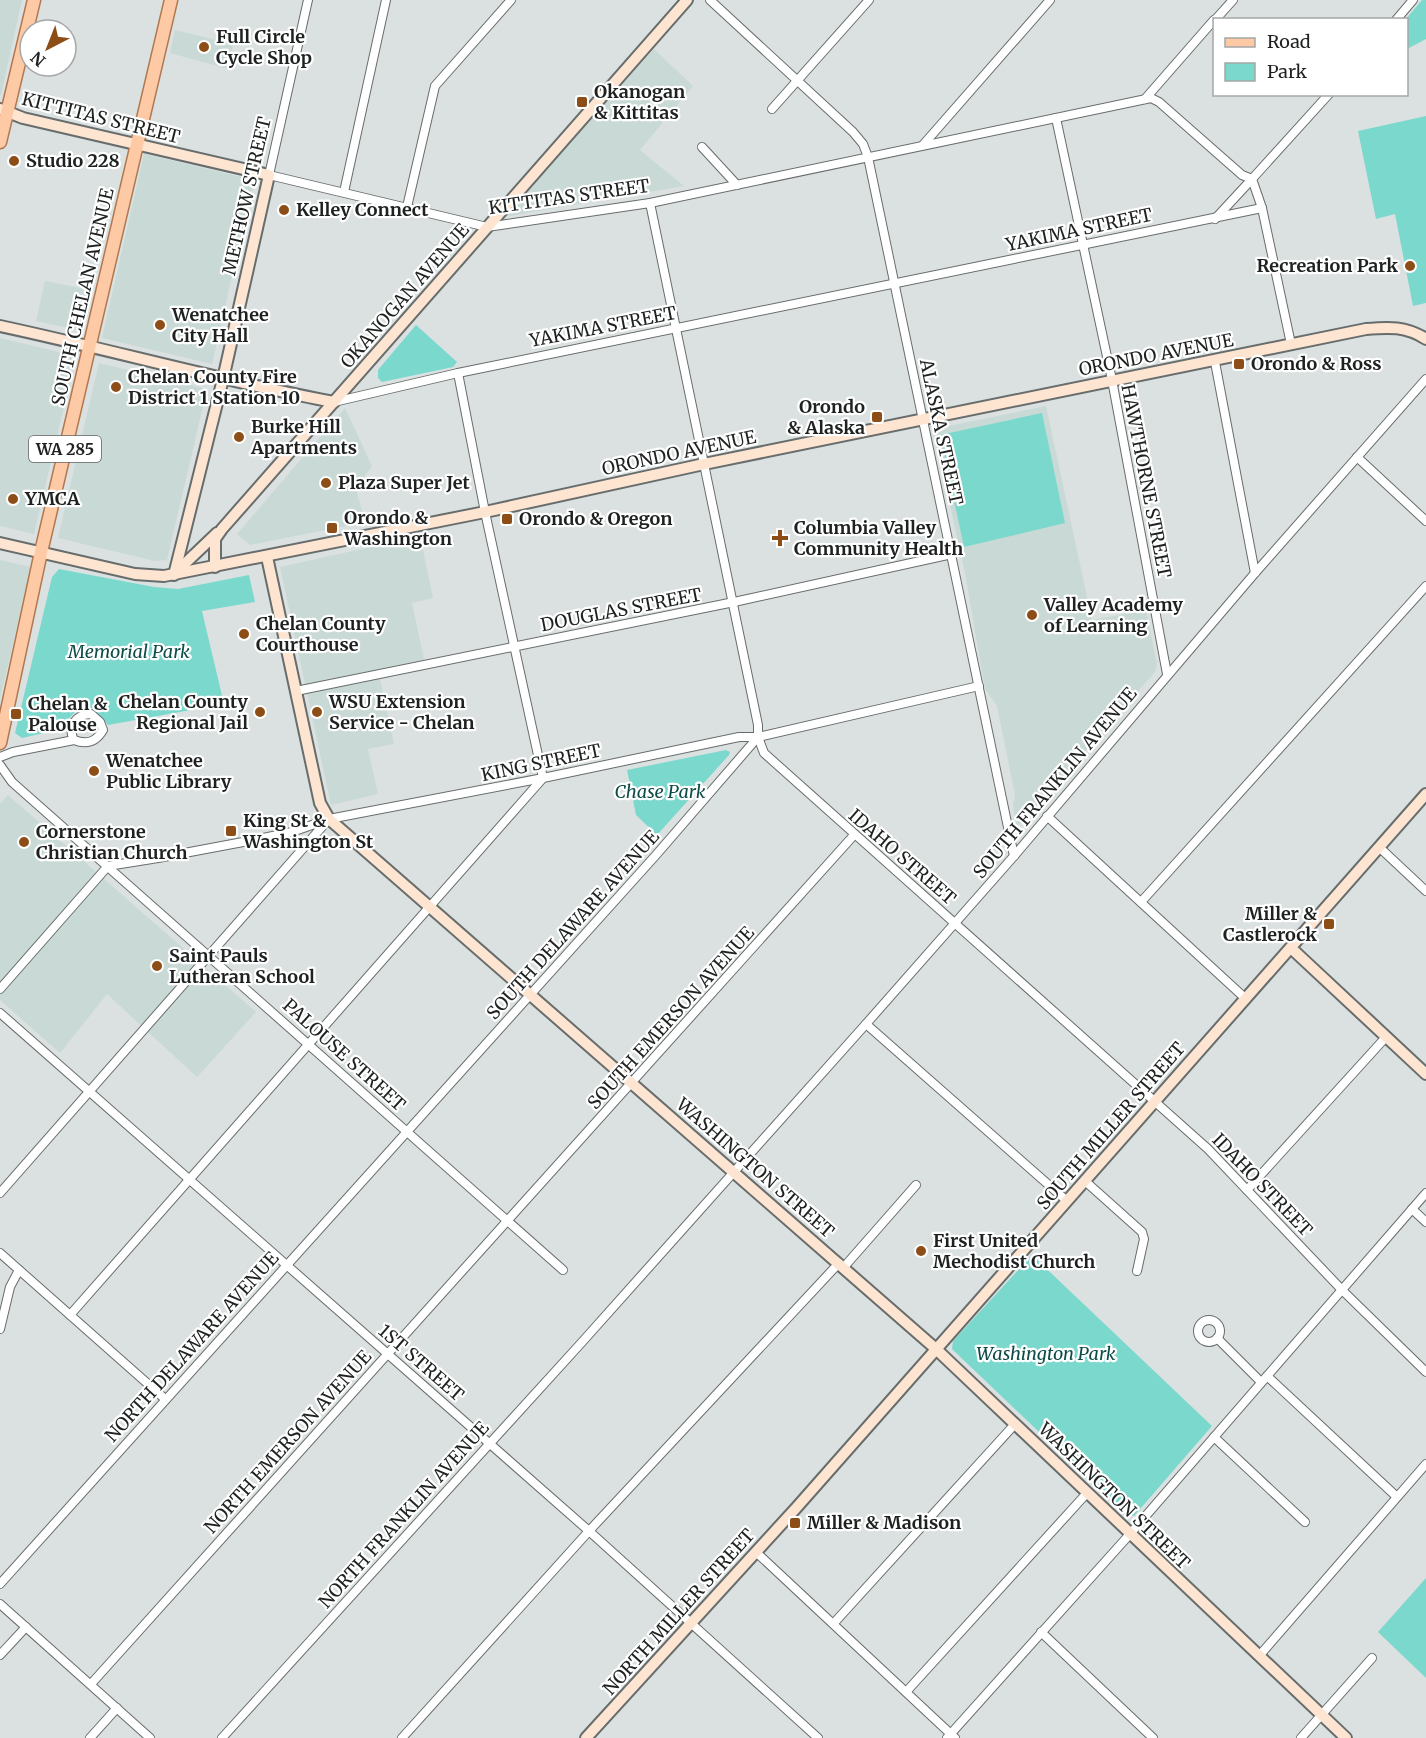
<svg xmlns="http://www.w3.org/2000/svg" width="1426" height="1738" font-family="Merriweather,serif">
<style>
.built{fill:#c9d9d6}
.green{fill:#7bd8cd}
.lines{fill:none;stroke-linecap:round;stroke-linejoin:round}
.street-casing{stroke:#676d6c;stroke-width:10}
.secondary-casing{stroke:#676d6c;stroke-width:14}
.primary-casing{stroke:#af7850;stroke-width:15}
.street{stroke:#fff;stroke-width:8}
.secondary{stroke:#fee5d2;stroke-width:10}
.primary{stroke:#fdcaa5;stroke-width:12}
.poi-dot{fill:#8d4d17;stroke:#fff;stroke-width:2}
.labels{text-anchor:middle;stroke-width:4.5;stroke-linejoin:round;paint-order:stroke}
.shield{fill:#fff;stroke:#626464;stroke-width:1.5}
.shield-label{font-size:16px;font-weight:bold;fill:#1f2121}
.poi-label{font-size:18px;font-weight:bold;fill:#1f2121;stroke:#fff;text-anchor:start}
.street-label{font-size:18px;fill:#1f2121;stroke:#fff}
.park-label{font-size:18px;font-style:italic;fill:#0d4c47;stroke:#fff}
</style>
<rect width="100%" height="100%" fill="#dbe1e0"/>
<!-- built -->
<g class="built">
<polygon points="0,0 22,0 1,95 0,95"/>
<polygon points="175,30 233,44 228,69 170,53"/>
<polygon points="654,49 693,86 640,150 684,186 504,217"/>
<polygon points="144,154 254,180 212,364 102,338"/>
<polygon points="45,281 91,290 82,331 36,321"/>
<polygon points="0,338 76,356 34,534 0,526"/>
<polygon points="99,363 207,389 167,560 155,561 58,538"/>
<polygon points="1046,406 1092,620 1146,610 1157,664 1155,672 1023,822 1016,826 1013,804 1015,795 997,706 985,689 965,573 934,433 939,428"/>
<polygon points="345,408 372,466 356,489 365,522 250,545 237,534"/>
<polygon points="420,536 433,598 412,603 426,669 380,679 394,744 368,749 378,794 331,805 280,567"/>
<polygon points="0,560 31,567 0,699"/>
<polygon points="8,795 256,1012 197,1077 107,994 60,1053 0,1000 0,804"/>
</g>
<!-- green -->
<g class="green">
<polygon points="1422,0 1426,0 1426,39 1407,49 1406,19"/>
<polygon points="1426,116 1426,303 1413,306 1395,214 1376,219 1358,131"/>
<polygon points="416,325 457,362 453,367 382,382 378,378 378,370"/>
<polygon points="1042,413 1065,523 964,547 940,435"/>
<path d="M 59,569 L 154,587 L 178,589 L 249,575 L 255,602 L 202,611 L 224,704 L 108,725 C 99,713 84,701 72,715 C 68,720 66,722 66,728 L 22,738 L 15,733 L 52,577 Z"/>
<polygon points="726,750 730,752 729,755 657,835 636,815 627,770"/>
<polygon points="1032,1255 1212,1426 1134,1516 1126,1515 952,1349 953,1341"/>
<polygon points="1426,1578 1426,1678 1378,1632"/>
</g>
<g class="lines">
<defs>
<g id="street">
<polyline points="308,0 269,175 487,227 650,203 1151,98 1159,102 1242,175 1252,179 1215,219"/>
<polyline points="710,0 853,132 863,144 868,157 1014,856"/>
<polyline points="1215,20 1233,0"/>
<polyline points="1396,20 1413,0"/>
<polyline points="1145,99 1214,20"/>
<polyline points="772,109 869,0"/>
<polyline points="1056,118 1112,380 1167,674"/>
<polyline points="923,145 1050,0"/>
<polyline points="702,147 737,185"/>
<polyline points="344,192 386,0"/>
<polyline points="650,203 758,725 758,737 764,753 1208,1149 1342,1290 1426,1372"/>
<polyline points="407,207 435,86 511,0"/>
<polyline points="1291,344 1262,208 1252,179 1329,94"/>
<polyline points="1215,362 1255,573"/>
<polyline points="334,402 458,373 1262,208"/>
<polyline points="1357,457 1426,521"/>
<polyline points="296,691 734,602 952,554"/>
<path d="M 0,757 L 13,752 L 74,740 C 87,745 96,742 103,730 L 100,722 L 91,714 C 76,714 67,727 74,740"/>
<polyline points="0,765 12,782 563,1270"/>
<polyline points="1047,816 1246,999"/>
<polyline points="1379,847 1426,891"/>
<polyline points="108,866 158,858 243,842 292,832 329,819 543,778 739,737 758,737 979,686"/>
<polyline points="1141,902 1426,586"/>
<polyline points="0,989 108,866"/>
<polyline points="0,1013 589,1531 818,1738"/>
<polyline points="866,1024 1067,1201"/>
<polyline points="1085,1181 1142,1232 1144,1239 1137,1271"/>
<polyline points="1247,1190 1386,1037"/>
<polyline points="0,1193 328,820"/>
<polyline points="1412,1209 1426,1222"/>
<polyline points="0,1253 165,1399"/>
<polyline points="844,1267 916,1185"/>
<polyline points="70,1315 543,778 485,512 458,373"/>
<circle cx="1209" cy="1331" r="11"/>
<polyline points="0,1329 10,1287 19,1270"/>
<polyline points="1217,1338 1261,1382"/>
<polyline points="1267,1376 1397,1497"/>
<polyline points="1214,1437 1305,1522"/>
<polyline points="756,1552 955,1738"/>
<polyline points="0,1584 656,855 758,737"/>
<polyline points="0,1604 150,1738"/>
<polyline points="834,1623 1015,1424"/>
<polyline points="1041,1632 1153,1738"/>
<polyline points="0,1655 26,1627"/>
<polyline points="1259,1656 1426,1464"/>
<polyline points="91,1684 854,835"/>
<polyline points="906,1692 1087,1493"/>
<polyline points="90,1738 117,1708"/>
<polyline points="222,1738 583,1341 866,1024 1014,856 1255,573 1426,379"/>
<polyline points="402,1738 589,1531 839,1263"/>
<polyline points="947,1738 1130,1534 1426,1193"/>
<polyline points="1301,1738 1372,1658"/>
</g>
<g id="secondary">
<polyline points="0,109 23,118 269,175 223,379 174,575"/>
<path d="M 0,326 C 112,350 222,381 334,402"/>
<path d="M 0,543 L 135,574 L 164,576 L 485,512 L 704,464 L 1366,329 C 1389,327 1406,326 1426,339"/>
<polyline points="267,557 320,803 329,819 936,1349 1346,1738"/>
<polyline points="215,567 215,539 222,529 687,0"/>
<polyline points="174,574 217,533"/>
<polyline points="1291,948 1426,1074"/>
<polyline points="586,1738 797,1507 1426,794"/>
</g>
<g id="primary">
<polyline points="0,142 34,0"/>
<polyline points="0,743 41,552 171,0"/>
</g>
</defs>
<!-- street casing -->
<use href="#street" class="street-casing"/>
<!-- secondary casing -->
<use href="#secondary" class="secondary-casing"/>
<!-- primary casing -->
<use href="#primary" class="primary-casing"/>
<!-- street -->
<use href="#street" class="street"/>
<!-- secondary -->
<use href="#secondary" class="secondary"/>
<!-- primary -->
<use href="#primary" class="primary"/>
</g>
<!-- markers -->
<g class="poi-dot">
<circle cx="204" cy="47" r="6"/>
<rect x="576" y="96" width="12" height="12" rx="3"/>
<circle cx="14" cy="161" r="6"/>
<circle cx="284" cy="210" r="6"/>
<circle cx="1410" cy="266" r="6"/>
<circle cx="160" cy="325" r="6"/>
<rect x="1233" y="358" width="12" height="12" rx="3"/>
<circle cx="116" cy="387" r="6"/>
<rect x="871" y="411" width="12" height="12" rx="3"/>
<circle cx="239" cy="437" r="6"/>
<circle cx="326" cy="483" r="6"/>
<circle cx="13" cy="499" r="6"/>
<rect x="501" y="513" width="12" height="12" rx="3"/>
<rect x="326" y="522" width="12" height="12" rx="3"/>
<path d="M777 529h6v6h6v6h-6v6h-6v-6h-6v-6h6z"/>
<circle cx="1032" cy="615" r="6"/>
<circle cx="244" cy="634" r="6"/>
<circle cx="260" cy="712" r="6"/>
<circle cx="317" cy="712" r="6"/>
<rect x="10" y="708" width="12" height="12" rx="3"/>
<circle cx="94" cy="771" r="6"/>
<rect x="225" y="825" width="12" height="12" rx="3"/>
<circle cx="24" cy="842" r="6"/>
<rect x="1323" y="918" width="12" height="12" rx="3"/>
<circle cx="157" cy="966" r="6"/>
<circle cx="921" cy="1251" r="6"/>
<rect x="789" y="1517" width="12" height="12" rx="3"/>
</g>
<g class="labels">
<!-- shield labels -->
<rect class="shield" x="29" y="436" width="72" height="26" rx="4.5"/>
<g class="shield-label">
<text x="65" y="455">WA 285</text>
</g>
<!-- poi labels -->
<g class="poi-label">
<text x="216" y="43">Full Circle<tspan x="216" dy="21">Cycle Shop</tspan></text>
<text x="594" y="98">Okanogan<tspan x="594" dy="21">&amp; Kittitas</tspan></text>
<text x="26" y="167">Studio 228</text>
<text x="296" y="216">Kelley Connect</text>
<text x="1398" y="272" text-anchor="end">Recreation Park</text>
<text x="172" y="321">Wenatchee<tspan x="172" dy="21">City Hall</tspan></text>
<text x="1251" y="370">Orondo &amp; Ross</text>
<text x="128" y="383">Chelan County Fire<tspan x="128" dy="21">District 1 Station 10</tspan></text>
<text x="865" y="413" text-anchor="end">Orondo<tspan x="865" dy="21">&amp; Alaska</tspan></text>
<text x="251" y="433">Burke Hill<tspan x="251" dy="21">Apartments</tspan></text>
<text x="338" y="489">Plaza Super Jet</text>
<text x="25" y="505">YMCA</text>
<text x="344" y="524">Orondo &amp;<tspan x="344" dy="21">Washington</tspan></text>
<text x="519" y="525">Orondo &amp; Oregon</text>
<text x="794" y="534">Columbia Valley<tspan x="794" dy="21">Community Health</tspan></text>
<text x="1044" y="611">Valley Academy<tspan x="1044" dy="21">of Learning</tspan></text>
<text x="256" y="630">Chelan County<tspan x="256" dy="21">Courthouse</tspan></text>
<text x="248" y="708" text-anchor="end">Chelan County<tspan x="248" dy="21">Regional Jail</tspan></text>
<text x="329" y="708">WSU Extension<tspan x="329" dy="21">Service - Chelan</tspan></text>
<text x="28" y="710">Chelan &amp;<tspan x="28" dy="21">Palouse</tspan></text>
<text x="106" y="767">Wenatchee<tspan x="106" dy="21">Public Library</tspan></text>
<text x="243" y="827">King St &amp;<tspan x="243" dy="21">Washington St</tspan></text>
<text x="36" y="838">Cornerstone<tspan x="36" dy="21">Christian Church</tspan></text>
<text x="1317" y="920" text-anchor="end">Miller &amp;<tspan x="1317" dy="21">Castlerock</tspan></text>
<text x="169" y="962">Saint Pauls<tspan x="169" dy="21">Lutheran School</tspan></text>
<text x="933" y="1247">First United<tspan x="933" dy="21">Mechodist Church</tspan></text>
<text x="807" y="1529">Miller &amp; Madison</text>
</g>
<!-- street labels -->
<g class="street-label">
<text transform="translate(101 118) rotate(14)" y="6">KITTITAS STREET</text>
<text transform="translate(247 196) rotate(-77)" y="6">METHOW STREET</text>
<text transform="translate(569 197) rotate(-8)" y="6">KITTITAS STREET</text>
<text transform="translate(1079 230) rotate(-12)" y="6">YAKIMA STREET</text>
<text transform="translate(405 296) rotate(-49)" y="6">OKANOGAN AVENUE</text>
<text transform="translate(83 297) rotate(-77)" y="6">SOUTH CHELAN AVENUE</text>
<text transform="translate(603 327) rotate(-11)" y="6">YAKIMA STREET</text>
<text transform="translate(1156 355) rotate(-11)" y="6">ORONDO AVENUE</text>
<text transform="translate(941 432) rotate(78)" y="6">ALASKA STREET</text>
<text transform="translate(679 453) rotate(-12)" y="6">ORONDO AVENUE</text>
<text transform="translate(1146 481) rotate(79)" y="6">HAWTHORNE STREET</text>
<text transform="translate(621 610) rotate(-11)" y="6">DOUGLAS STREET</text>
<text transform="translate(541 763) rotate(-12)" y="6">KING STREET</text>
<text transform="translate(1055 783) rotate(-50)" y="6">SOUTH FRANKLIN AVENUE</text>
<text transform="translate(902 857) rotate(41)" y="6">IDAHO STREET</text>
<text transform="translate(573 925) rotate(-48)" y="6">SOUTH DELAWARE AVENUE</text>
<text transform="translate(671 1018) rotate(-48)" y="6">SOUTH EMERSON AVENUE</text>
<text transform="translate(344 1055) rotate(42)" y="6">PALOUSE STREET</text>
<text transform="translate(1111 1126) rotate(-49)" y="6">SOUTH MILLER STREET</text>
<text transform="translate(755 1168) rotate(41)" y="6">WASHINGTON STREET</text>
<text transform="translate(1262 1185) rotate(46)" y="6">IDAHO STREET</text>
<text transform="translate(192 1347) rotate(-48)" y="6">NORTH DELAWARE AVENUE</text>
<text transform="translate(421 1363) rotate(41)" y="6">1ST STREET</text>
<text transform="translate(288 1442) rotate(-48)" y="6">NORTH EMERSON AVENUE</text>
<text transform="translate(1114 1496) rotate(44)" y="6">WASHINGTON STREET</text>
<text transform="translate(404 1515) rotate(-48)" y="6">NORTH FRANKLIN AVENUE</text>
<text transform="translate(679 1612) rotate(-48)" y="6">NORTH MILLER STREET</text>
</g>
<!-- park labels -->
<g class="park-label">
<text x="129" y="658">Memorial Park</text>
<text x="660" y="798">Chase Park</text>
<text x="1046" y="1360">Washington Park</text>
</g>
</g>
<!-- legend -->
<rect x="1213" y="18" width="195" height="78" fill="#ffffff" stroke="#a5a6a6" stroke-width="1.5"/>
<rect x="1225" y="38" width="30" height="9" fill="#fdcaa5" stroke="#a5a6a6" stroke-width="1.5"/>
<text x="1267" y="48" font-size="18" fill="#1f2121">Road</text>
<rect x="1225" y="63" width="30" height="18" fill="#7bd8cd" stroke="#a5a6a6" stroke-width="1.5"/>
<text x="1267" y="78" font-size="18" fill="#1f2121">Park</text>
<!-- north arrow -->
<g transform="translate(48 48) rotate(222)"><circle r="28" fill="#ffffff" stroke="#a5a6a6" stroke-width="1.5"/>
<path d="M0-4.5L10 22L0 15L-10 22Z" fill="#8d4d17"/>
<text y="-9" font-size="16" font-weight="bold" text-anchor="middle" fill="#1f2121">N</text>
</g>
</svg>
